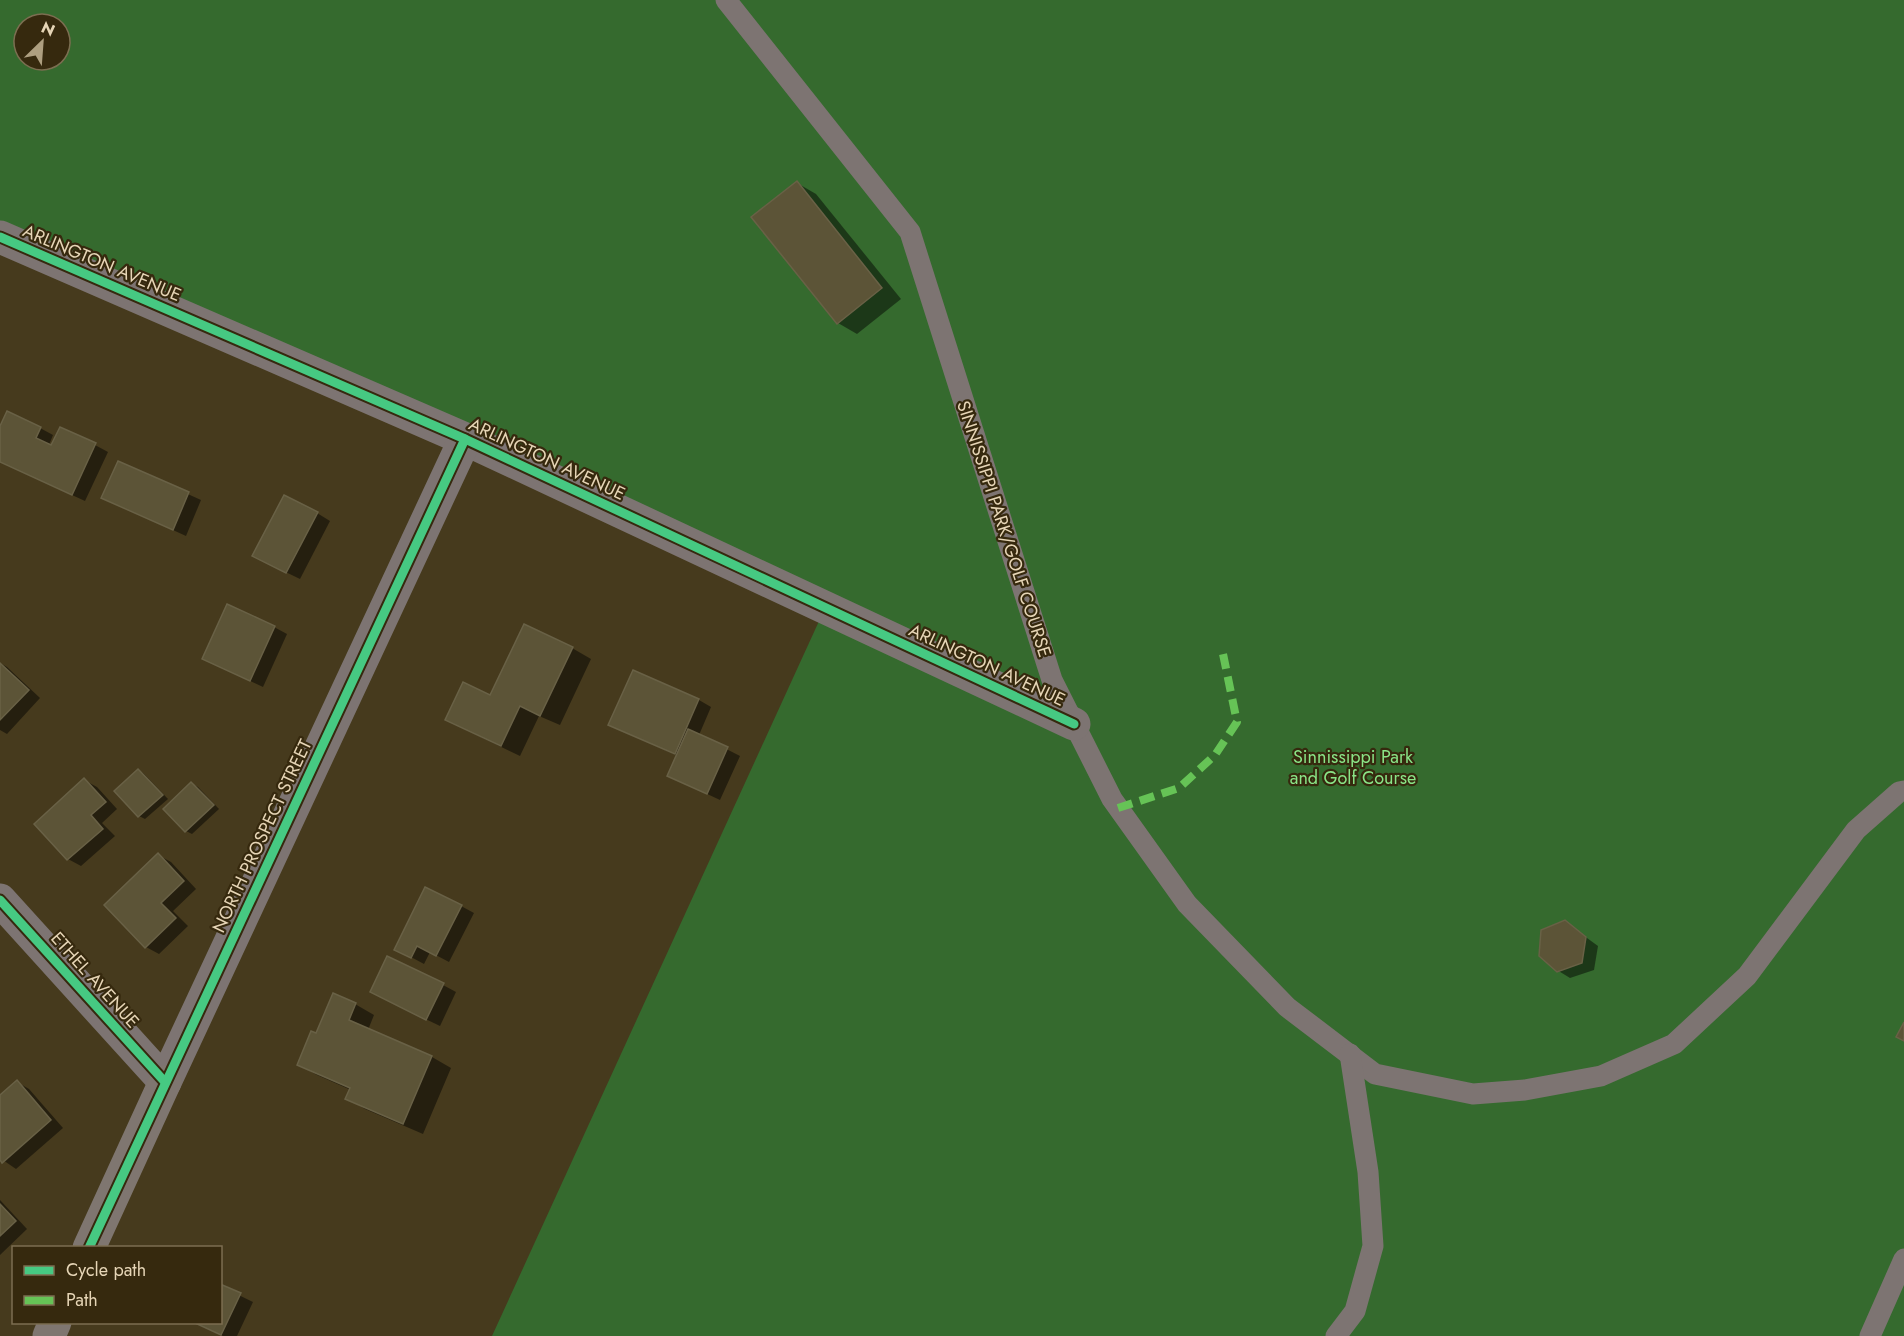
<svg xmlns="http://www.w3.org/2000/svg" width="1904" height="1336" font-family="Jost,sans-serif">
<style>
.green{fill:#356a2e;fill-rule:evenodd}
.shadow{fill:#0007}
.building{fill:#5c5437;stroke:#696146;stroke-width:1.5}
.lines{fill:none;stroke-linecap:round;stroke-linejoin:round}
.lane{stroke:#7d7472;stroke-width:21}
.street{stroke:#7d7472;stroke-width:33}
.secondary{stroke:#7f7670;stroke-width:33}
.quiet{stroke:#66c356;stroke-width:8;stroke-dasharray:15 8;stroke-linecap:butt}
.cycleway-casing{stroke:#36290e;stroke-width:13}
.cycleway{stroke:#46c982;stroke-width:9}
.labels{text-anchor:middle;stroke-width:4.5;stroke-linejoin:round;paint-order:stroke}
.street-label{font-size:18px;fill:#e6d5b6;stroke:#36290e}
.park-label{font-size:18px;fill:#8ae587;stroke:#36290e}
</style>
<rect width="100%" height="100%" fill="#463a1d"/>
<!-- green -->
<path class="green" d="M 0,0 L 1904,0 L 1904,1336 L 492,1336 L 825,608 L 0,237 ZM 24,24 L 60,24 L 60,60 L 24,60 Z"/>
<!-- shadow -->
<g class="shadow">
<polygon points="797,183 816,194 901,299 857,334 838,323"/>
<polygon points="40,428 53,435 49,445 95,445 108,452 85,501 0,462 0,429"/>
<polygon points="119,463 201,500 186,536 103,498"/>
<polygon points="317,513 330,521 300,579 267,563"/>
<polygon points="274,627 287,634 263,687 204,659"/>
<polygon points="572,648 591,659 560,725 539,716 520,756 446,720 491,697"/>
<polygon points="0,663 7,667 40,698 7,734 0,730"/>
<polygon points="699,700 711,707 699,735 740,756 720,800 669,776 678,756 610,725"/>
<polygon points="139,770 144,774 168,799 145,819 139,816"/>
<polygon points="84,780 97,787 117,809 102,823 115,836 81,866 68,859 36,824"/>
<polygon points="192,784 198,787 219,809 192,834 186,831"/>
<polygon points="158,855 171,862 196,889 173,911 188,926 159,954 146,947 106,905"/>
<polygon points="461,906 474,913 449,962 430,952 424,964 396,949"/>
<polygon points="1565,922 1598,946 1594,970 1570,978 1557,970"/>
<polygon points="443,985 456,992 440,1026 384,999"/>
<polygon points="355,1004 374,1015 368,1030 432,1057 451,1068 423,1134 365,1109 347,1098 351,1090 317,1075 299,1065 317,1035"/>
<polygon points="17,1082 29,1089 63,1128 16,1169 0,1158 0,1097"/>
<polygon points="0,1200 27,1229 0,1255"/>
<polygon points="220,1286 253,1302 237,1336 223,1336 193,1322 220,1322"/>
</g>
<!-- building -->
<g class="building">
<polygon points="797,181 882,288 837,324 751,217"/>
<polygon points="7,411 41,427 36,438 51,445 60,427 96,443 72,495 0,462 0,426"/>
<polygon points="118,461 189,492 173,530 101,498"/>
<polygon points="284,495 318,512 286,573 252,556"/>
<polygon points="227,604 275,626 250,681 202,659"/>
<polygon points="524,624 573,647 540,716 520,706 501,746 445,720 463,682 490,695"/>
<polygon points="0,663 29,690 0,720"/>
<polygon points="633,670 699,699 675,754 608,725"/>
<polygon points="688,729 728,747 707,794 667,776"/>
<polygon points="138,769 163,795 138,817 114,791"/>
<polygon points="84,778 106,802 91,815 103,829 67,860 34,824"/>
<polygon points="191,782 214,805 185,832 163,809"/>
<polygon points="158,853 184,881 161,903 176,918 145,948 104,905"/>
<polygon points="425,887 462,905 436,956 417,946 411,958 394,950"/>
<polygon points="1565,920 1586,937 1582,963 1557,972 1539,956 1541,930"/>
<polygon points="387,956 444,983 426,1020 370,992"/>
<polygon points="333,993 356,1003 349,1020 432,1056 403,1124 345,1099 350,1088 297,1065 311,1031 316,1033"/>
<polygon points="1904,1022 1904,1041 1896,1037"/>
<polygon points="17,1080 51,1120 2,1163 0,1160 0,1095"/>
<polygon points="0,1204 16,1221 0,1236"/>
<polygon points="220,1284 241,1293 221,1335 193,1322 220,1322"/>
</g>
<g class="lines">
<!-- lane -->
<g class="lane">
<polyline points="726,0 910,232 1052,680 1112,799 1187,904 1287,1007 1375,1074 1473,1094 1525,1090 1601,1076 1674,1044 1747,976 1856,830 1899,792 1904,791"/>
<polyline points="1336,1336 1355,1311 1373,1246 1368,1172 1350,1054"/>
<polyline points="1870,1336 1904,1259"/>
</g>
<!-- street -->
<g class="street">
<polyline points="0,237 465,439 1074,724"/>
<polyline points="0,900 165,1082 465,439"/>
</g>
<!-- secondary -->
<g class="secondary">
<polyline points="89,1248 165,1082"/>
<polyline points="49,1336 55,1322"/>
</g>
<!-- quiet -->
<polyline class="quiet" points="1118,808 1179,788 1215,755 1237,722 1222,649"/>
<defs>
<g id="cycleway">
<polyline points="0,237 465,439 1074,724"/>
<polyline points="0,900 165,1082"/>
<polyline points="89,1248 465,439"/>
</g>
</defs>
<!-- cycleway casing -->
<use href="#cycleway" class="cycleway-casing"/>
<!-- cycleway -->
<use href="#cycleway" class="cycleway"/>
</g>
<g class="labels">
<!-- street labels -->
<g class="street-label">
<text transform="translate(102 263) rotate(23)" y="6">ARLINGTON AVENUE</text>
<text transform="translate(547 459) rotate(25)" y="6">ARLINGTON AVENUE</text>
<text transform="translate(1004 529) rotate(72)" y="6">SINNISSIPPI PARK/GOLF COURSE</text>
<text transform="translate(987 665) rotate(25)" y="6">ARLINGTON AVENUE</text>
<text transform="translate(262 836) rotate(-65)" y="6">NORTH PROSPECT STREET</text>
<text transform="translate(95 980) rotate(48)" y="6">ETHEL AVENUE</text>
</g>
<!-- park labels -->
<g class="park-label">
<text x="1353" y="763">Sinnissippi Park<tspan x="1353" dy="21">and Golf Course</tspan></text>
</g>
</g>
<!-- legend -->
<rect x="12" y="1246" width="210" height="78" fill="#36290e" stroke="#7c6e51" stroke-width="1.5"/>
<rect x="24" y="1266" width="30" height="9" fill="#46c982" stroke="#7c6e51" stroke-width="1.5"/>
<text x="66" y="1276" font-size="18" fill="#e6d5b6">Cycle path</text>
<rect x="24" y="1296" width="30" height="9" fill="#66c356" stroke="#7c6e51" stroke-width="1.5"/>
<text x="66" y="1306" font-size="18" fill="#e6d5b6">Path</text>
<!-- north arrow -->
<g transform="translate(42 42) rotate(25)"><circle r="28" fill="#36290e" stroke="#7c6e51" stroke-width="1.5"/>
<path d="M0-4.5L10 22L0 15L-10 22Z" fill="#ae9f80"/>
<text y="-9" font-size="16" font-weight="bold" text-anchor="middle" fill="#e6d5b6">N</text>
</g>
</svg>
